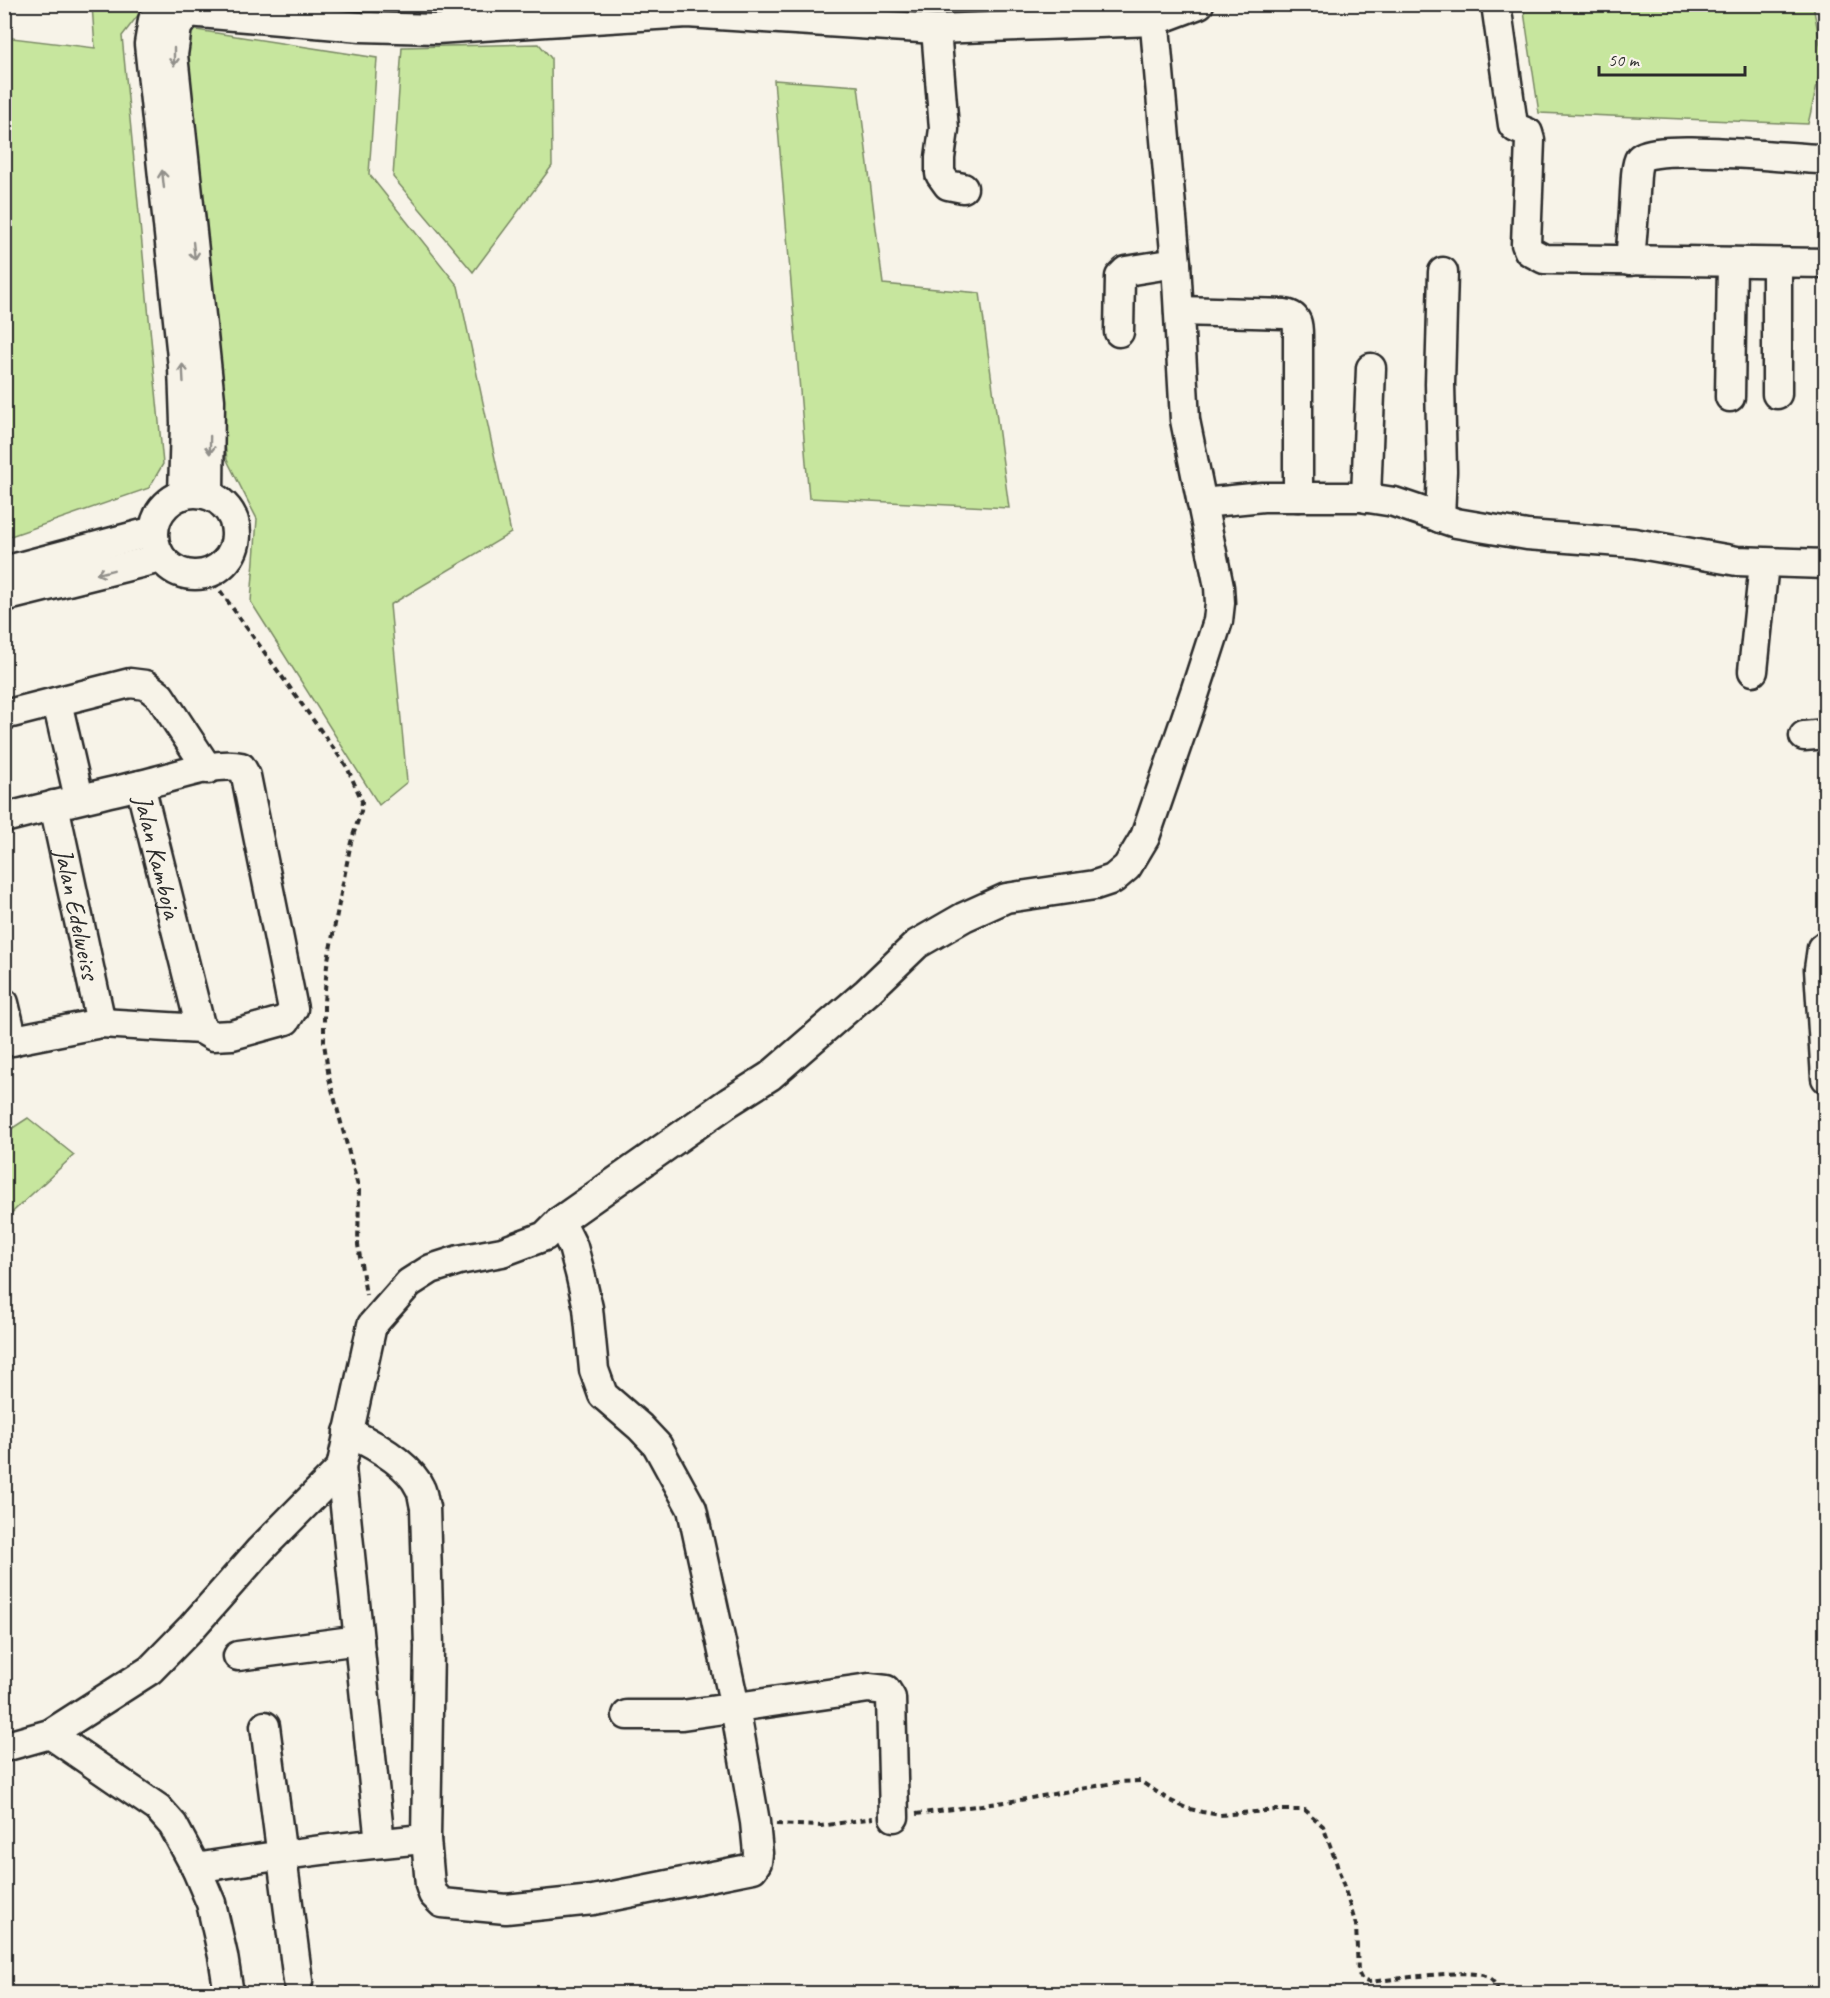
<svg xmlns="http://www.w3.org/2000/svg" width="1830" height="1998" font-family="Caveat,sans-serif">
<style>
.green{fill:#c7e69e;stroke:#798864;stroke-width:1.5}
.lines{fill:none;stroke-linecap:round;stroke-linejoin:round}
.minor-casing{stroke:#2b2b2b;stroke-width:33}
.path{stroke:#2b2b2b;stroke-width:4;stroke-dasharray:6 4.5;stroke-linecap:butt}
.minor{stroke:#f7f3e8;stroke-width:28}
.oneway{stroke:#918f8a}
.labels{text-anchor:middle;stroke-width:6;stroke-linejoin:round;paint-order:stroke}
.street-label{font-size:26px;fill:#2b2b2b;stroke:#f7f3e8}
</style>
<rect width="100%" height="100%" fill="#f7f3e8"/>
<filter id="ink" filterUnits="userSpaceOnUse"><feTurbulence type="fractalNoise" baseFrequency=".0167" numOctaves="2"/><feDisplacementMap in="SourceGraphic" scale="12" xChannelSelector="R" yChannelSelector="G"/><feConvolveMatrix kernelMatrix="1 2 1 2 8 2 1 2 1" color-interpolation-filters="sRGB"/></filter>
<g filter="url(#ink)">
<!-- green -->
<g class="green">
<polygon points="92,5 146,5 122,36 163,464 149,488 5,538 4,37 95,48"/>
<polygon points="1523,5 1813,5 1823,59 1808,124 1539,113"/>
<polygon points="177,27 377,58 369,174 458,286 511,533 390,605 407,782 379,805 251,602 257,519 227,460"/>
<polygon points="539,44 551,58 552,166 473,272 393,177 402,47"/>
<polygon points="774,80 858,86 883,284 980,293 1009,508 809,498"/>
<polygon points="28,1118 74,1155 5,1219 5,1133"/>
</g>
<g class="lines">
<defs>
<g id="minor">
<polyline points="161,4 153,20 149,44 183,367 185,423 183,495"/>
<polyline points="194,4 177,27 173,55 210,400 209,495"/>
<polyline points="1496,4 1513,125 1516,128 1528,133 1530,140 1526,244 1529,251 1544,259 1826,263"/>
<polyline points="188,12 361,27 436,29 687,13 936,29 1154,21 1199,4"/>
<polyline points="936,29 944,129 940,158 940,174 948,185 963,188"/>
<path d="M 1630,261 C 1632,238 1634,215 1635,192 C 1636,182 1635,169 1639,160 C 1647,141 1801,160 1826,159"/>
<polyline points="1777,263 1777,394"/>
<path d="M 1179,311 L 1285,314 C 1299,316 1298,327 1298,339 L 1298,497"/>
<polyline points="1119,332 1120,277 1126,271 1176,263"/>
<polyline points="1730,397 1732,262"/>
<circle cx="195" cy="534" r="41"/>
<polyline points="1366,498 1371,368"/>
<polyline points="1202,503 1263,497 1362,497 1394,502 1456,523 1527,535 1634,543 1737,561 1826,564"/>
<polyline points="1440,518 1442,471 1440,384 1443,272"/>
<polyline points="4,571 154,531"/>
<polyline points="4,597 161,558"/>
<polyline points="1753,671 1764,563"/>
<polyline points="57,702 79,798"/>
<polyline points="4,715 130,683 146,685 160,696 208,769"/>
<polyline points="1804,736 1826,734"/>
<path id="s1" d="M 140,785 L 201,1029"/>
<path id="s2" d="M 54,805 L 101,1023"/>
<path d="M 4,818 C 53,805 103,794 152,782 C 177,776 217,761 241,767 L 246,776 L 293,1009 L 286,1020 L 232,1035 L 213,1036 L 201,1029 L 101,1023 L 4,1042"/>
<polyline points="1826,945 1822,948 1819,969 1826,1078"/>
<polyline points="4,1003 13,1041"/>
<path d="M 348,1432 C 371,1443 409,1463 420,1488 C 423,1493 423,1501 425,1507 L 429,1647 L 426,1839 L 430,1885 L 433,1894 L 442,1903 L 506,1909 L 593,1900 L 753,1868 L 757,1862 L 758,1853 L 755,1822 L 735,1707 L 692,1509 L 657,1445 L 640,1427 L 603,1395 L 594,1370 L 588,1308 L 580,1273 L 573,1247 L 560,1221"/>
<polyline points="341,1468 380,1843"/>
<polyline points="238,1656 359,1640"/>
<polyline points="627,1715 682,1715 869,1688 886,1690 891,1698 894,1817"/>
<polyline points="265,1726 298,1981"/>
<polyline points="50,1734 158,1808 173,1825 196,1868 211,1903 223,1956 229,1994"/>
<polyline points="4,1747 50,1734 150,1670 192,1627 260,1550 341,1468 372,1325 409,1283 431,1269 459,1260 502,1252 545,1236 560,1221 729,1102 770,1076 867,992 917,944 964,917 1006,898 1095,885 1113,879 1127,867 1145,837 1195,692 1218,621 1220,603 1219,587 1185,420 1176,263 1153,4"/>
<path d="M 196,1868 C 273,1856 349,1845 426,1839"/>
</g>
</defs>
<!-- minor casing -->
<use href="#minor" class="minor-casing"/>
<!-- path -->
<g class="path">
<polyline points="208,574 347,767 362,801 361,811 351,842 327,965 324,1002 324,1043 329,1078 359,1190 358,1245 366,1295"/>
<path d="M 916,1814 L 1020,1800 L 1119,1782 L 1140,1781 L 1169,1800 L 1186,1808 L 1202,1812 L 1220,1815 L 1276,1810 L 1305,1810 L 1323,1826 L 1336,1862 L 1356,1925 L 1358,1972 L 1362,1980 L 1368,1982 C 1392,1980 1466,1968 1485,1976 C 1493,1979 1497,1986 1499,1994"/>
<polyline points="776,1824 821,1826 873,1818"/>
</g>
<!-- minor -->
<use href="#minor" class="minor"/>
</g>
<!-- one-way arrows -->
<defs><path id="oneway-shaft" d="M-6 0H5M1.5-3L5.5 0L1.5 3" fill="none" stroke-width="1.6" stroke-linecap="round" stroke-linejoin="round" transform="scale(1.5)"/></defs>
<g class="oneway">
<use href="#oneway-shaft" transform="translate(174 57) rotate(90)"/>
<use href="#oneway-shaft" transform="translate(163 179) rotate(-96)"/>
<use href="#oneway-shaft" transform="translate(194 251) rotate(84)"/>
<use href="#oneway-shaft" transform="translate(183 373) rotate(-93)"/>
<use href="#oneway-shaft" transform="translate(210 445) rotate(91)"/>
<use href="#oneway-shaft" transform="translate(105 572) rotate(166)"/>
</g>
</g>
<g class="labels">
<!-- street labels -->
<g class="street-label">
<text dy="9" stroke="none"><textPath href="#s1" startOffset="74">Jalan Kamboja</textPath></text>
<text dy="9" stroke="none"><textPath href="#s2" startOffset="111">Jalan Edelweiss</textPath></text>
</g>
</g>
<!-- margin -->
<rect width="1830" height="1998" fill="none" stroke="#f7f3e8" stroke-width="24"/>
<rect x="12" y="12" width="1806" height="1974" fill="none" stroke="#2b2b2b" stroke-width="2" filter="url(#ink)"/>
<!-- scale -->
<path d="M1599 66v9h146v-9" fill="none" stroke="#2b2b2b" stroke-width="3"/>
<text x="1608" y="66" font-size="18" fill="#2b2b2b" stroke="#f7f3e8" stroke-width="4.5" paint-order="stroke">50 m</text>
</svg>
